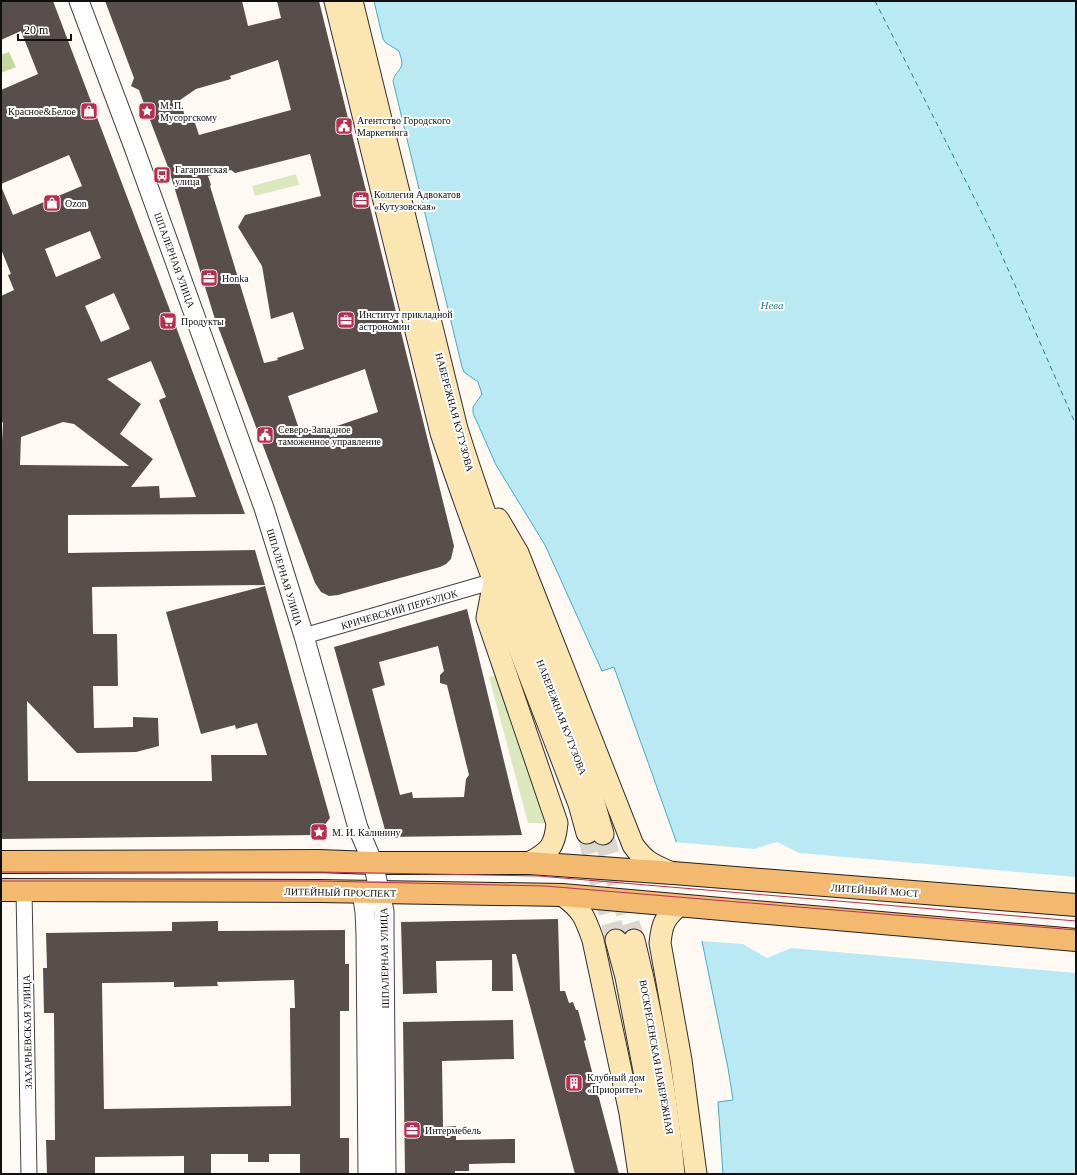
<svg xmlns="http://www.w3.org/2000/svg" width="1077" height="1175" font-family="'Times New Roman',serif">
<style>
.green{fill:#dbe8bd}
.forest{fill:#c3d89d}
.water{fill:#b9e9f3;stroke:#44acc7}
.pier{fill:#fefaf3}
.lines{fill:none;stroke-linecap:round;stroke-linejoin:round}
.ferry{stroke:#1e7d9c;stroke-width:1;stroke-dasharray:5 4;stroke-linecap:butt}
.building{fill:#584e4c;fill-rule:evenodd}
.secondary-tunnel{stroke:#dad7d1;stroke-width:21;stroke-dasharray:21 10;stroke-linecap:butt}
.minor-casing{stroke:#424242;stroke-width:17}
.tertiary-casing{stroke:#424242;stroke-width:21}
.secondary-casing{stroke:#313131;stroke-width:23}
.primary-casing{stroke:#202020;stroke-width:24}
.minor{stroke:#fff;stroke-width:15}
.tertiary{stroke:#fff;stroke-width:19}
.secondary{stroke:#fbe5b1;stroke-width:21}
.primary{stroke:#f2b96f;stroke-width:22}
.tram{stroke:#ba2d4f;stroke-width:1}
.labels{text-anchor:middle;stroke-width:4;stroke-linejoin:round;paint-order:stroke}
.poi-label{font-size:10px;fill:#0f0f0f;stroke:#fff;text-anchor:start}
.street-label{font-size:10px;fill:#0f0f0f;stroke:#fff}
.water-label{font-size:11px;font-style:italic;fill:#1e7d9c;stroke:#fff}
</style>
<rect width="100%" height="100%" fill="#fefaf3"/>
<!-- green -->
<g class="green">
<polygon points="296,174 299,185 255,196 252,186"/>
<polygon points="497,675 550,823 528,823 489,677"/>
</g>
<!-- forest -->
<polygon class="forest" points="9,52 16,67 1,73 1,55"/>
<!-- water -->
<path class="water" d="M 374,1 L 1076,1 L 1076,1174 L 723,1174 L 718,1102 L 733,1100 L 728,1068 L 703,946 L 690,891 L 675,838 L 614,667 L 602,671 L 545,545 L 496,465 L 473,413 L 473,407 L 482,394 L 478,382 L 464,372 L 462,367 L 393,81 C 394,74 401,70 402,64 C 402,60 400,55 399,51 L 386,43 L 383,39 Z"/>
<!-- pier -->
<polygon class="pier" points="674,842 754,849 777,842 799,853 1076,877 1076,973 791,948 767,958 743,944 700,941 688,891"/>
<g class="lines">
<!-- ferry -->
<polyline class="ferry" points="875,1 993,235 1076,425"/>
</g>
<!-- building -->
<g class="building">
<path d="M 1,1 L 53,1 L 168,305 L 245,514 L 68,515 L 68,553 L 255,550 L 265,585 L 92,587 L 93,634 L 117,634 L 118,686 L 93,686 L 94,728 L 133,727 L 133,717 L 158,718 L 159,746 L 136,752 L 77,753 L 27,701 L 28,781 L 212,781 L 211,755 L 267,755 L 257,723 L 236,729 L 235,725 L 201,734 L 166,612 L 265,586 L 330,818 L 317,835 L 1,839 L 1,459 L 3,423 L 1,420 L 1,296 L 14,290 L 8,275 L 11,274 L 1,249 L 1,186 L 13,215 L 82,186 L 69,155 L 1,184 L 1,90 L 38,74 L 21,31 L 1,40 ZM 90,231 L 101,258 L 56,277 L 45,249 ZM 114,293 L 130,329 L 101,342 L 85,306 ZM 151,361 L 166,397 L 159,400 L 196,497 L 160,498 L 159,486 L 131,487 L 153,459 L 120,434 L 141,404 L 107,379 ZM 63,422 L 74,424 L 129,466 L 20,465 L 21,437 Z"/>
<path d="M 105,1 L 242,1 L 248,26 L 281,18 L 277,1 L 319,1 L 454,546 L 451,559 L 446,564 L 440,567 L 338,595 L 329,596 L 321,592 L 315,583 L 214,316 L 168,167 L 153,128 L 139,90 L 131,86 L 134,78 ZM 278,60 L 291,110 L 199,135 L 194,120 L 187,123 L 180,100 L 196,89 L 231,79 L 230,76 ZM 310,154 L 321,196 L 245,215 L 238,227 L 262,266 L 271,319 L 293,312 L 304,349 L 277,358 L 278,360 L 264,363 L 210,186 L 211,185 L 208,176 L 231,170 L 235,173 ZM 365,369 L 378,412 L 331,428 L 331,426 L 301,435 L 288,396 Z"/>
<path d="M 467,609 L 522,835 L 387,837 L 334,647 ZM 438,646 L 444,671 L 440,675 L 440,683 L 447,685 L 469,775 L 466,779 L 464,797 L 413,798 L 412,792 L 400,795 L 372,689 L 385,685 L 379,662 Z"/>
<polygon points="558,919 560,991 565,991 569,1003 573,1002 576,1010 578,1010 586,1040 584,1041 619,1174 575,1174 516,954 512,954 513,991 492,991 492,960 436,961 437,993 403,994 401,922"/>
<path d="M 218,921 L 218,931 L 345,930 L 345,964 L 349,964 L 349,1011 L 340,1011 L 340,1138 L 349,1138 L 349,1174 L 300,1174 L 300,1154 L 269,1154 L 269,1162 L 248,1162 L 248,1154 L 211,1154 L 211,1173 L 184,1173 L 184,1156 L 95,1157 L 95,1174 L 47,1174 L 46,1140 L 55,1140 L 54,1013 L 44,1013 L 43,968 L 47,968 L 46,933 L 172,931 L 172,922 ZM 294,980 L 295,1008 L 290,1008 L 291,1106 L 104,1109 L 102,983 L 174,982 L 174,987 L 218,986 L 217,982 Z"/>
<polygon points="513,1020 514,1059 442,1061 443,1127 456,1126 456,1140 515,1139 515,1163 469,1164 469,1171 455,1171 455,1174 405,1174 403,1022"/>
</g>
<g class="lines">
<!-- secondary-tunnel -->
<g class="secondary-tunnel">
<polyline points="587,833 616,940"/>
<polyline points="603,834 634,940"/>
</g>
<defs>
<g id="minor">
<polyline points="304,636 494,581"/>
<polyline points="24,890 29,1174"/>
</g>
<g id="tertiary">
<polyline points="79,1 135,150 264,508 304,636 358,828 373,863 384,911 384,934 386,1174"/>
<polyline points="362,892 365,912 366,934 368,1174"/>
</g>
<g id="secondary">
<path d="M 335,1 L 441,433 C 483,558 532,681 579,804 L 587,833"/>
<path d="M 352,1 L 457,429 C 496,554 547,676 593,799 L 603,834"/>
<path d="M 498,519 L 518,553 L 633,845 C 645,862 653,865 672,873"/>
<path d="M 494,581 L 487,618 L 557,823 C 555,847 549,852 529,863"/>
<path d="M 562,895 C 582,909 585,917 593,940 L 630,1113 L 639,1174"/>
<path d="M 678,906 C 664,919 662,924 660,943 L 681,1060 L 696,1174"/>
<polyline points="616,940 626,977 646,1081 657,1174"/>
<path d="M 634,940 C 653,1017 667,1095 674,1174"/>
</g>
<g id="primary">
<polyline points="1,862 319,861 373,863 529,863 673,873 1076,905"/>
<polyline points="1,890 319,891 562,895 1076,940"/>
</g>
</defs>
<!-- minor casing -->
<use href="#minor" class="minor-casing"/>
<!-- tertiary casing -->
<use href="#tertiary" class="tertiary-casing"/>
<!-- secondary casing -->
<use href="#secondary" class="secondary-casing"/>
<!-- primary casing -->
<use href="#primary" class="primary-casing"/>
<!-- minor -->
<use href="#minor" class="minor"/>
<!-- tertiary -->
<use href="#tertiary" class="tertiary"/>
<!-- secondary -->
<use href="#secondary" class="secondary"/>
<!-- primary -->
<use href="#primary" class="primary"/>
<!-- tram -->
<g class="tram">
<polyline points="1,872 319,872 539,876 1076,921"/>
<polyline points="1,881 319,881 545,886 1076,930"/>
</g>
</g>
<!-- icons -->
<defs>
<symbol id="shop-square" viewBox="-11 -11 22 22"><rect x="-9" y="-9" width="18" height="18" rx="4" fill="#ba2d4f" stroke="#fff"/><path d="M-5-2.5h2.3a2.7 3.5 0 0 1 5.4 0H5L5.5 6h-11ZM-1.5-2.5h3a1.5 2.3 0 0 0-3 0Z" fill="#fff"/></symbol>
<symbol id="sight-square" viewBox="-11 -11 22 22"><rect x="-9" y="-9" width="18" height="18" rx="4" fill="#ba2d4f" stroke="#fff"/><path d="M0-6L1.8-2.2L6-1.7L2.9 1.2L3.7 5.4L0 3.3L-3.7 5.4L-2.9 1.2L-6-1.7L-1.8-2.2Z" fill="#fff"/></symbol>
<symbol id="civic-square" viewBox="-11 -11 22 22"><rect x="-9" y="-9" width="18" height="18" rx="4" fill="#ba2d4f" stroke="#fff"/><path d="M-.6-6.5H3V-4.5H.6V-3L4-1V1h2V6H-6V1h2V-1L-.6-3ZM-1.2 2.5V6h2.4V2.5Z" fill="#fff"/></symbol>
<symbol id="bus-square" viewBox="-11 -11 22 22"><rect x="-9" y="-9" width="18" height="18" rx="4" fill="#ba2d4f" stroke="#fff"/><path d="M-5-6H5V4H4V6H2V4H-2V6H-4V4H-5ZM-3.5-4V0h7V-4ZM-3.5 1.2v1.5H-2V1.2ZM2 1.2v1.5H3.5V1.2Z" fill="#fff"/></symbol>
<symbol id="office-square" viewBox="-11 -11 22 22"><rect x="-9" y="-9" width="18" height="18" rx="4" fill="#ba2d4f" stroke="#fff"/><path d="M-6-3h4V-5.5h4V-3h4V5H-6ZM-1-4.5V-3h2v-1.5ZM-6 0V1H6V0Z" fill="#fff"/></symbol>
<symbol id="supermarket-square" viewBox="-11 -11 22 22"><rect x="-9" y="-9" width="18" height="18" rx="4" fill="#ba2d4f" stroke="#fff"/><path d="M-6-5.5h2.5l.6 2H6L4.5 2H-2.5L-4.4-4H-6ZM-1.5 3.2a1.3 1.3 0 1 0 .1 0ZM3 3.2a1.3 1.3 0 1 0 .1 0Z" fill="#fff"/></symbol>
<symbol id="building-square" viewBox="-11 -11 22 22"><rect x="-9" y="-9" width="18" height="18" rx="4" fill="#ba2d4f" stroke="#fff"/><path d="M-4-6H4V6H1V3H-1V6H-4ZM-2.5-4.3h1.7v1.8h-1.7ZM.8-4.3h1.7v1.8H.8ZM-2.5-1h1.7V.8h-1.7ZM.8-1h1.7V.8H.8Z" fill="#fff"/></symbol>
</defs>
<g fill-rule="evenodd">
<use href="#shop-square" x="79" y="101" width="20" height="20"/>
<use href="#sight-square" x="137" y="101" width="20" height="20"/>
<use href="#civic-square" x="334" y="116" width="20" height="20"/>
<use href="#bus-square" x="152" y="165" width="20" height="20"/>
<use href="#office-square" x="351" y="190" width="20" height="20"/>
<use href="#shop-square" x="42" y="193" width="20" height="20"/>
<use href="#office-square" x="199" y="268" width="20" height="20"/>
<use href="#office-square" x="336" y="310" width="20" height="20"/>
<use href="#supermarket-square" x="158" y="311" width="20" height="20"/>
<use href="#civic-square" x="255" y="425" width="20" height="20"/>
<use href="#sight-square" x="309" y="822" width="20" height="20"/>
<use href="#building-square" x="564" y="1073" width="20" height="20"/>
<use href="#office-square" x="402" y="1120" width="20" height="20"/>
</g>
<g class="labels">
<!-- poi labels -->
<g class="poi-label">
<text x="160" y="109">М. П.<tspan x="160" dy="12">Мусоргскому</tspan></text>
<text x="76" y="115" text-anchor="end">Красное&amp;Белое</text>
<text x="357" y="124">Агентство Городского<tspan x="357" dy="12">Маркетинга</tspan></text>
<text x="175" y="173">Гагаринская<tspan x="175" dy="12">улица</tspan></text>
<text x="374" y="198">Коллегия Адвокатов<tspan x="374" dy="12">«Кутузовская»</tspan></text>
<text x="65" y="207">Ozon</text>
<text x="222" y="282">Honka</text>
<text x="359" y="318">Институт прикладной<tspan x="359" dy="12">астрономии</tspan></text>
<text x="181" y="325">Продукты</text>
<text x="278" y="433">Северо-Западное<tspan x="278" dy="12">таможенное управление</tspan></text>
<text x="332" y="836">М. И. Калинину</text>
<text x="587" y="1081">Клубный дом<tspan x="587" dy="12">«Приоритет»</tspan></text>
<text x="425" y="1134">Интермебель</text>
</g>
<!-- street labels -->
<g class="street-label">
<text transform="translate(175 260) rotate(70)" y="4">ШПАЛЕРНАЯ УЛИЦА</text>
<text transform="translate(455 412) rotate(75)" y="4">НАБЕРЕЖНАЯ КУТУЗОВА</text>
<text transform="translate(285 577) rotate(73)" y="4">ШПАЛЕРНАЯ УЛИЦА</text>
<text transform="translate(399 609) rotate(-16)" y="4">КРИЧЕВСКИЙ ПЕРЕУЛОК</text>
<text transform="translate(562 717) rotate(69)" y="4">НАБЕРЕЖНАЯ КУТУЗОВА</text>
<text transform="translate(875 890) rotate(4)" y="4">ЛИТЕЙНЫЙ МОСТ</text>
<text transform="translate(340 892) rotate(1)" y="4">ЛИТЕЙНЫЙ ПРОСПЕКТ</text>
<text transform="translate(384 958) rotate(-91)" y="4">ШПАЛЕРНАЯ УЛИЦА</text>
<text transform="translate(27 1032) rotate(-91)" y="4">ЗАХАРЬЕВСКАЯ УЛИЦА</text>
<text transform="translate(657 1057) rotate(80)" y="4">ВОСКРЕСЕНСКАЯ НАБЕРЕЖНАЯ</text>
</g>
<!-- water labels -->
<g class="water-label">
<text x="772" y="309">Нева</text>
</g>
</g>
<!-- border -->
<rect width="1077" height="1175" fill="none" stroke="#0f0f0f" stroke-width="4"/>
<!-- scale -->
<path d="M18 34v6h53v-6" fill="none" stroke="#0f0f0f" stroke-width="2"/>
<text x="24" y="34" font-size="12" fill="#0f0f0f" stroke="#ffffff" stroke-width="3" paint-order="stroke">20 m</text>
</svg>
